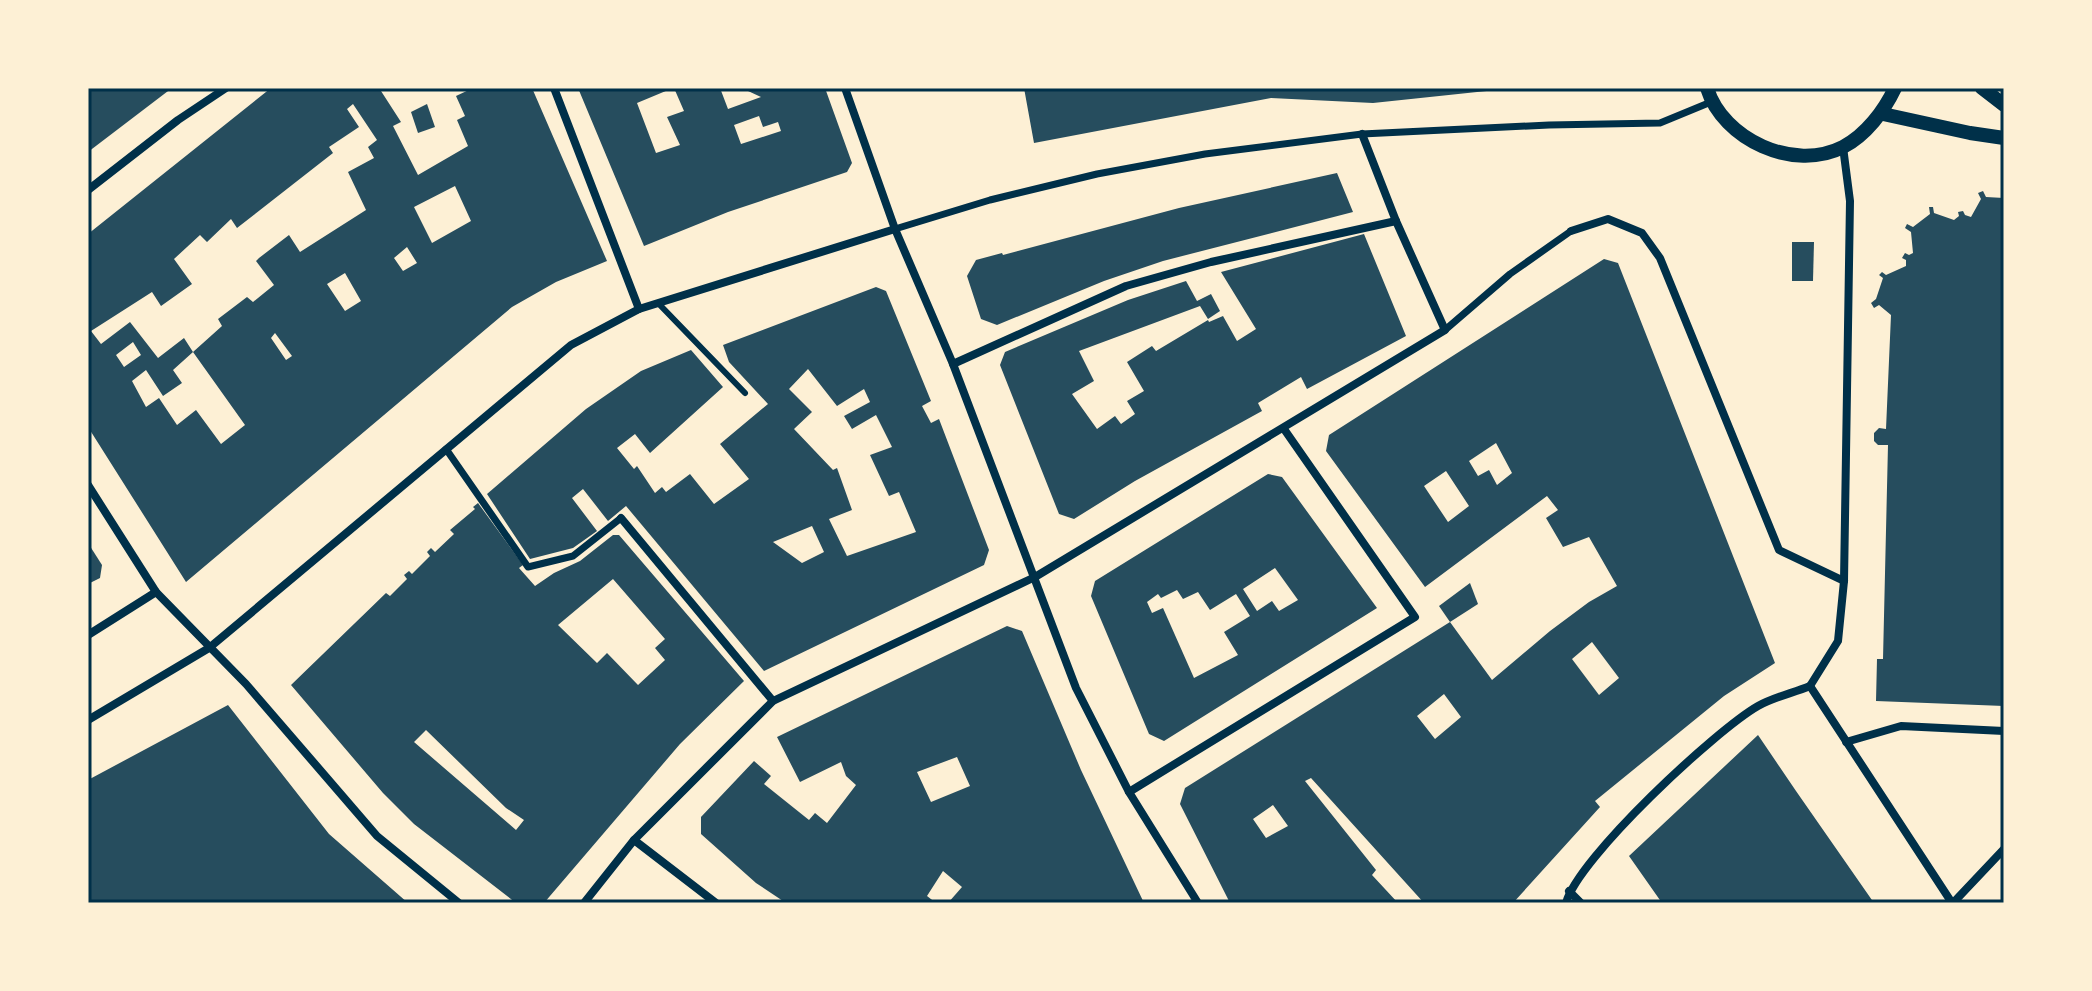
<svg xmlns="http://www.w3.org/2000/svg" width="2092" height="991" font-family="'Noto Serif',serif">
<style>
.building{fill:#264d5e;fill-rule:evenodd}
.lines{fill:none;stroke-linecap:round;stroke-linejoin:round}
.service{stroke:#003049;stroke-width:6}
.pedestrian{stroke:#003049;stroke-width:7}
.minor{stroke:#003049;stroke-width:8}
.tertiary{stroke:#003049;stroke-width:14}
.neatline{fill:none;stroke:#003049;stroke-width:3}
</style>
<rect width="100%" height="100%" fill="#fdf0d5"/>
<!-- building -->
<g class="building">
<polygon points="88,88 172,88 88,152"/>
<path d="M 271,88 L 386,88 L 381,91 L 401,122 L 393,126 L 418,175 L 468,146 L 457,120 L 465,116 L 456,96 L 473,88 L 532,88 L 607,261 L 556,282 L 512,307 L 186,582 L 88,427 L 88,234 ZM 353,104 L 377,140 L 368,147 L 374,158 L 348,172 L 366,210 L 300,252 L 289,235 L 259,258 L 256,261 L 274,285 L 253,302 L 247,297 L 218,319 L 222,326 L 193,352 L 245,425 L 221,444 L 196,410 L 177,425 L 159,398 L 146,407 L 132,381 L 146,370 L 163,396 L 182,383 L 173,370 L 193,352 L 184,338 L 158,358 L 130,322 L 101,344 L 91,331 L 152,292 L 161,306 L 192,284 L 174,259 L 200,235 L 207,242 L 231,219 L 237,228 L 333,153 L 329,147 L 359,127 L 347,109 ZM 455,186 L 471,221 L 432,243 L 414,207 ZM 407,247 L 417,263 L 403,271 L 394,258 ZM 345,273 L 361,301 L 345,311 L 327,284 ZM 275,333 L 292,356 L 286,360 L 271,338 ZM 133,342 L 141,355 L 124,367 L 116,355 Z"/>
<path d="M 578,88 L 673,88 L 637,103 L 656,153 L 680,145 L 667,117 L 684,111 L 674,88 L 720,88 L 728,109 L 761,97 L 748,91 L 747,88 L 825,88 L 852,163 L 847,172 L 728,212 L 644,246 ZM 759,116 L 763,127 L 778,122 L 781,131 L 741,144 L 734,125 Z"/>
<polygon points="1024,88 1495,88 1496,90 1373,103 1271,98 1034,143"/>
<polygon points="427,104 435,127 418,133 411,112"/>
<polygon points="1337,173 1353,212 1163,261 1104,281 997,325 981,319 967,276 976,260 1002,253 1003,255 1179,208"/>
<polygon points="1983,191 1986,197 2004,198 2004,706 1876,701 1877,659 1883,659 1888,445 1878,445 1874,441 1874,433 1879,428 1886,429 1891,315 1879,305 1874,308 1871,303 1876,299 1883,278 1879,275 1882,272 1886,275 1906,266 1906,260 1902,258 1905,253 1909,255 1913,253 1911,232 1905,228 1907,224 1913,227 1930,214 1929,207 1933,207 1934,213 1954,220 1959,216 1958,212 1963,211 1965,215 1971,217 1981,199 1978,193"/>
<polygon points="1364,234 1406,336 1307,389 1301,377 1258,403 1262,411 1135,481 1074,519 1059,514 1000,365 1005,352 1128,300 1186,281 1197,301 1211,294 1220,311 1208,319 1200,306 1079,351 1094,381 1072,394 1097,429 1115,416 1121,424 1135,414 1127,401 1144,391 1127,362 1152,346 1156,351 1208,320 1209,322 1223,316 1237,341 1256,329 1221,272"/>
<polygon points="1792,242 1814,242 1813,281 1792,281"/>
<path d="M 1604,259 L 1618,263 L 1775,663 L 1724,696 L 1595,801 L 1600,807 L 1513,903 L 1424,903 L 1311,778 L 1305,781 L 1376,870 L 1372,875 L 1398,903 L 1230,903 L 1180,804 L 1185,788 L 1450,622 L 1492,680 L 1550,631 L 1589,602 L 1617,586 L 1589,537 L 1563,547 L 1546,518 L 1558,510 L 1547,496 L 1425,587 L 1326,451 L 1329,435 ZM 1496,443 L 1512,473 L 1497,485 L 1489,470 L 1478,476 L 1469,461 ZM 1446,471 L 1469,506 L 1448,522 L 1424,486 ZM 1592,642 L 1619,678 L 1599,695 L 1572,659 ZM 1444,694 L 1461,717 L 1435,739 L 1417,716 ZM 1273,805 L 1288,826 L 1266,838 L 1253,819 Z"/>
<path d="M 876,287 L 886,291 L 931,401 L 922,406 L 931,423 L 939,419 L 989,550 L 984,565 L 764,671 L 626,506 L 608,521 L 583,489 L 572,498 L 597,531 L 573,548 L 530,559 L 487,494 L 586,409 L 641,371 L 691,350 L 723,387 L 650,453 L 635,434 L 617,448 L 634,469 L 637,466 L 655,493 L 662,487 L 666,492 L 690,474 L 714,504 L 749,479 L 720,444 L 768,404 L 729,362 L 723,345 ZM 808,369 L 837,406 L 864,389 L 870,402 L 844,416 L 852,429 L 876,415 L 892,447 L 870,455 L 889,496 L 899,492 L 916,532 L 847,556 L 829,519 L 852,510 L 837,468 L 833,470 L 794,429 L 812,412 L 789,389 ZM 812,526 L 824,552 L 802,563 L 773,542 Z"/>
<path d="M 1268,474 L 1282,477 L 1377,608 L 1164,741 L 1149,734 L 1091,596 L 1095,581 ZM 1275,568 L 1298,600 L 1279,611 L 1272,601 L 1257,611 L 1243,589 ZM 1177,590 L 1183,599 L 1198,592 L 1210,610 L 1236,594 L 1250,616 L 1224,632 L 1238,655 L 1194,678 L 1163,608 L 1152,613 L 1147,602 L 1158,594 L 1161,598 Z"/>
<path d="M 478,503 L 523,565 L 519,568 L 535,586 L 554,573 L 580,561 L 613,535 L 619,535 L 744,681 L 680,744 L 544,903 L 516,903 L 414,824 L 383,793 L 291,685 L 386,593 L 390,596 L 407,579 L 404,575 L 409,571 L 412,574 L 430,556 L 427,552 L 431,548 L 435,552 L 454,534 L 450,530 L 475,509 L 473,507 ZM 613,579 L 665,639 L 655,648 L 665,660 L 638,685 L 607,653 L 597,663 L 558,625 ZM 426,730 L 506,808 L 524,820 L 516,830 L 414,742 Z"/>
<polygon points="88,543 102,565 100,578 88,584"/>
<polygon points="1470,583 1478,604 1450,622 1439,606"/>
<path d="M 1007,626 L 1022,631 L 1081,770 L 1144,903 L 948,903 L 962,887 L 943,871 L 927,896 L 936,903 L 786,903 L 756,883 L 701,834 L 701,817 L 754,761 L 771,776 L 764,784 L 809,820 L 815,813 L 827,823 L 856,785 L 846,776 L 841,762 L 800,782 L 777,737 ZM 957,757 L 970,786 L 931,802 L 917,772 Z"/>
<polygon points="228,705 329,834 408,903 88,903 88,780"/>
<polygon points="1758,735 1796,791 1874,903 1662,903 1629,856"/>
</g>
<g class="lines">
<!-- service -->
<polyline class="service" points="658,303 745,393"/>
<!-- pedestrian -->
<g class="pedestrian">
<polyline points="895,229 990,200 1097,174 1205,154 1362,134 1549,125 1660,123 1711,102"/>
<polyline points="1445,330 1510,274 1571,231"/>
<polyline points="446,449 528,567 573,556 621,518"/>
</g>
<!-- minor -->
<g class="minor">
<polyline points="554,88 639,309"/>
<polyline points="845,88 895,229 953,364 1076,688 1129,792 1198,903"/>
<polyline points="88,190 178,120 226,88"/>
<polyline points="1571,231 1608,219 1642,233 1660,258 1779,550 1844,581"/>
<polyline points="953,364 1126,286 1211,262 1396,221"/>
<polyline points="88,485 156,592 246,684 377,836 459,903"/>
<polyline points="621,518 773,701"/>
<polyline points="88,635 156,592"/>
<polyline points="1810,686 1838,641 1844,581 1850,201 1843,147"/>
<polyline points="1810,686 1952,903"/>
<polyline points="88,720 209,648 571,345 639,309 895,229"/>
<polyline points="1846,742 1901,726 2004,731"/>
<polyline points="1129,792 1415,617 1284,429"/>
<polyline points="634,840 773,701 1035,577 1445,330 1396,221 1362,134"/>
<polyline points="1569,891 1581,903"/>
<polyline points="584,903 634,840 716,903"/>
<path d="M 1566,903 C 1578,858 1716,730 1758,706 C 1774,697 1793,693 1810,686"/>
<polyline points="1953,903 2004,849"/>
</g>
<!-- tertiary -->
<g class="tertiary">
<path d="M 1707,88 C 1723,140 1794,172 1843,147 C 1866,135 1884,111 1895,88"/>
<polyline points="1982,88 2004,105"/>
<polyline points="1883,114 1970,133 2004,138"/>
</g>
</g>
<!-- border -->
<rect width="2092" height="991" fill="none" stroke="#fdf0d5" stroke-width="180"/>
<rect x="90" y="90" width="1912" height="811" class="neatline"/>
</svg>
